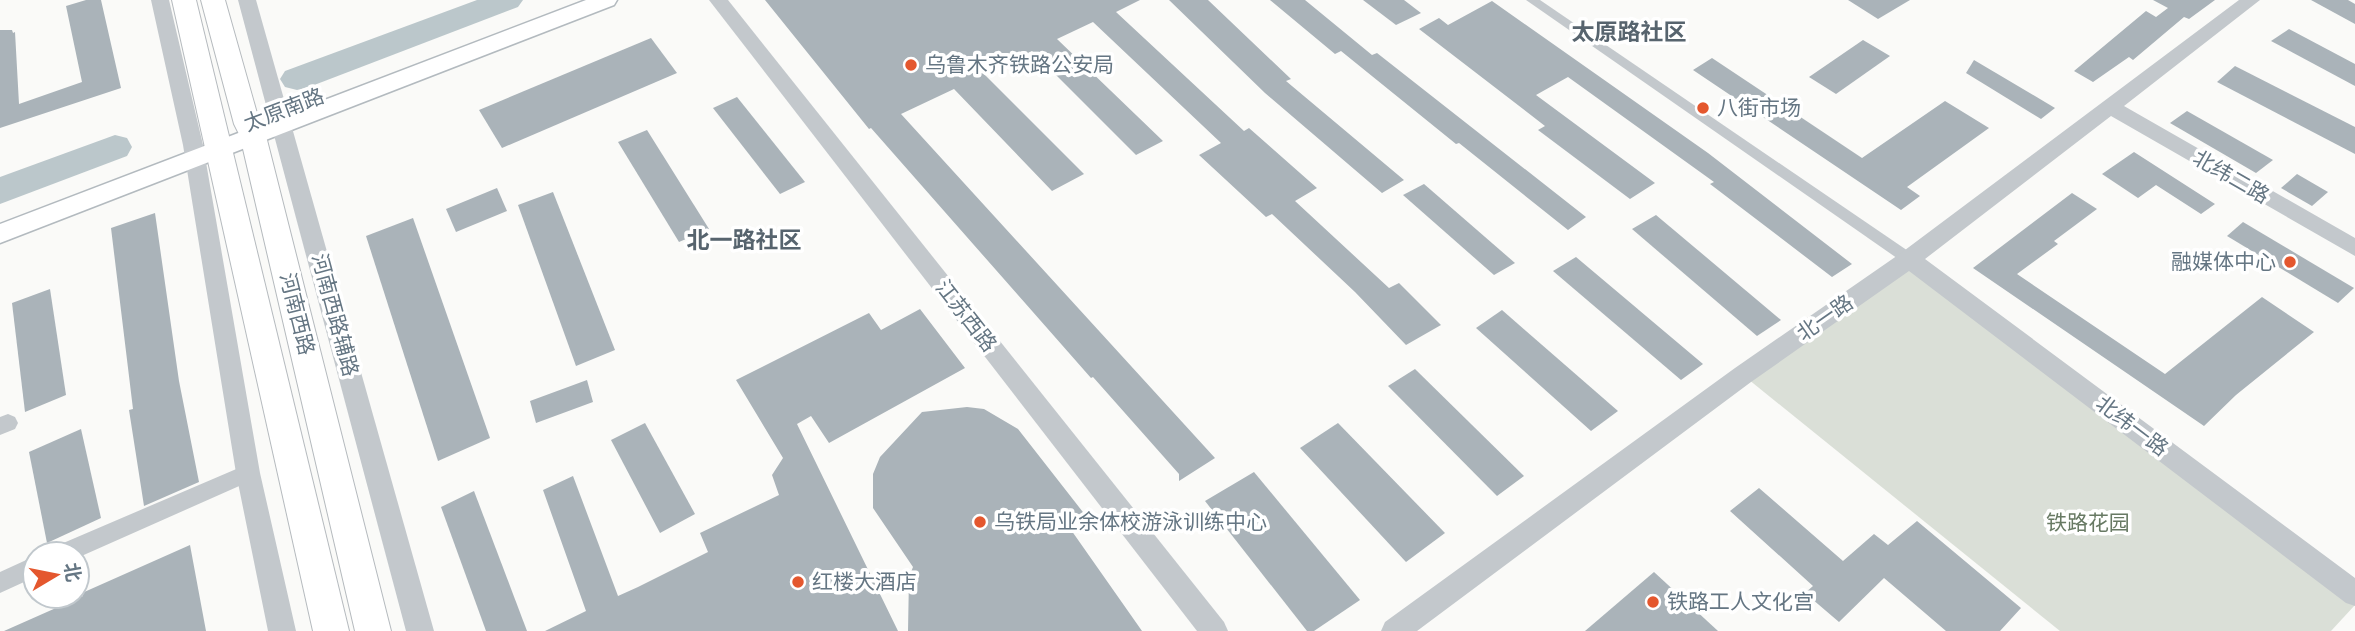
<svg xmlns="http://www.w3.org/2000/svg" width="2355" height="631" font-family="'Golos Text','Noto Sans SC',sans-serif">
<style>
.green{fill:#dadfd7}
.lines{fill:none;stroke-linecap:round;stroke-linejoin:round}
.river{fill:#bbc7cb;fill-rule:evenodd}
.building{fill:#aab3b9}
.secondary-casing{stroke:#b3babf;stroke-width:3}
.primary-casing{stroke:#b5babe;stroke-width:2}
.pedestrian{fill:#c3c8cc;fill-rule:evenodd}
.minor{fill:#c3c8cc;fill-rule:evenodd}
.tertiary{fill:#c3c8cc;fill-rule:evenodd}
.secondary{fill:#fff;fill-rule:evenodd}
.primary{fill:#fff;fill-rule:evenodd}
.poi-dot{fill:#e4572e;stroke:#fff;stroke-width:2.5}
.labels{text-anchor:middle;stroke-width:7;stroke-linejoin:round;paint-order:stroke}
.poi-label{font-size:21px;fill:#657683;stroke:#fff;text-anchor:start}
.street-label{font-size:21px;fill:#657683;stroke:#fff}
.park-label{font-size:21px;fill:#687a64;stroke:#fff}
.neighbourhood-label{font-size:23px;font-weight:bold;fill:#57646e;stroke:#fff}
</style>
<rect width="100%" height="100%" fill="#fafaf8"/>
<!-- green -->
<polygon class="green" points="1909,259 2355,605 2331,631 2060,631 1743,375"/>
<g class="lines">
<!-- river -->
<g class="river">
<polygon points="477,0 523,0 518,7 309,87 297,90 285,87 280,79 285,71"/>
<polygon points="115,135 127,138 132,147 127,156 0,204 0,177"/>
</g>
</g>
<!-- building -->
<g class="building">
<polygon points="86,0 101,0 121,88 0,128 0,30 12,30 13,33 15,32 19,104 82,82 66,6"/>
<polygon points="765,0 1140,0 1116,12 1244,131 1249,128 1317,188 1295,201 1389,288 1399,283 1441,325 1406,345 1355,292 1272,214 1266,217 1199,155 1221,143 1093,22 1057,39 1163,141 1136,155 1032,51 984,74 1084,174 1052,191 954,89 901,114 1215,458 1179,481 1179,474 1093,377 1091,378 871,128 869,129"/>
<polygon points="1169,0 1208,0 1291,79 1286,81 1404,180 1382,193 1265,93"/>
<polygon points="1270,0 1305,0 1372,55 1377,53 1586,217 1568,230 1459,143 1456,144 1341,51 1335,54"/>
<polygon points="1363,0 1404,0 1421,13 1396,25"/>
<polygon points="1848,0 1910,0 1878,19"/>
<polygon points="2153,0 2215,0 2189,19 2184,17 2133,60 2129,57 2093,82 2074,71 2146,11 2156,17 2168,8"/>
<polygon points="2311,0 2348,0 2355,4 2355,24"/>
<polygon points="1492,1 1708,153 1852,264 1832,277 1710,184 1714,182 1568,77 1536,95 1655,183 1630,199 1538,130 1545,126 1419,29 1439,18 1448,25"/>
<polygon points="2289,29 2355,64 2355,86 2271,41"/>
<polygon points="651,38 677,73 502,148 479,110"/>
<polygon points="1863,40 1890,56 1836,94 1809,77"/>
<polygon points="1712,58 1862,158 1945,101 1989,128 1907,187 1920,196 1901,210 1693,70"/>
<polygon points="1974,60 2055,108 2041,119 1966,73"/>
<polygon points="2235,66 2355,127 2355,154 2217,82"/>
<polygon points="737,97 805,182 780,194 713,108"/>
<polygon points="2187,111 2273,160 2256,173 2170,123"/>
<polygon points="647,130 709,229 679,242 618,142"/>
<polygon points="2134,152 2215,204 2201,214 2156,185 2138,198 2102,174"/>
<polygon points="2297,174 2328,192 2312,206 2281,188"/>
<polygon points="1424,184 1515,263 1494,275 1403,195"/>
<polygon points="497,188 507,211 456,232 446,209"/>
<polygon points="553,192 615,350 576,366 518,205"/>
<polygon points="2072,193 2097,209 2054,241 2058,244 2017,274 2165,374 2262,297 2314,332 2236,395 2204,426 1973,268"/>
<polygon points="155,213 179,381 199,482 144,506 129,410 133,409 111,228"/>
<polygon points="1656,215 1781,320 1757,336 1632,229"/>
<polygon points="413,218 490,438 438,461 366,236"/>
<polygon points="2243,222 2354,288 2338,303 2227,236"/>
<polygon points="1576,257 1703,364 1681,380 1553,271"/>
<polygon points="50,289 66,395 25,412 12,303"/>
<polygon points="920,309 965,368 829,443 811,416 797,424 898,631 545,631 586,611 543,490 573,476 618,596 638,587 708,552 700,533 779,495 772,475 783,458 736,380 869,313 881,330"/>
<polygon points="1502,310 1618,411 1591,431 1476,328"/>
<polygon points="1415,369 1524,476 1497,496 1388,386"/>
<polygon points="587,380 593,402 536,423 530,401"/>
<polygon points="967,407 984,409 1018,429 1086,516 1069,527 1142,631 908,631 909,577 913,567 873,508 873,474 880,457 922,412"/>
<polygon points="645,423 695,514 660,533 611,440"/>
<polygon points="1338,423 1445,533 1406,562 1300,448"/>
<polygon points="81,429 101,518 47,543 29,452"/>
<polygon points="1254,472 1360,600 1314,631 1307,631 1205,501"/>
<polygon points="1759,488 1843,561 1874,534 1888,545 1917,521 2021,608 2000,631 1946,631 1884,578 1839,622 1805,593 1813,586 1730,511"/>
<polygon points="474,491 527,631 486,631 441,507"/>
<polygon points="190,545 206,631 4,631 83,596 82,593"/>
<polygon points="1654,572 1718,631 1585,631"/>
</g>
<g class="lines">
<defs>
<polygon id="secondary" points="586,0 617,0 614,5 0,243 0,224"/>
<g id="primary">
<polygon points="172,0 196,0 349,631 313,631"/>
<polygon points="201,0 225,0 260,124 266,136 391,631 355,631 240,136 234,124"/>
</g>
</defs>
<!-- secondary casing -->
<use href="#secondary" class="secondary-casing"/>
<!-- primary casing -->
<use href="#primary" class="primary-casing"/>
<!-- pedestrian -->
<polygon class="pedestrian" points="1526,0 1540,0 1914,255 1916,259 1914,263 1904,263"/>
<!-- minor -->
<g class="minor">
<polygon points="8,414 15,417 18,423 15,429 0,435 0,417"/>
<polygon points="248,464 255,467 259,473 255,479 77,558 77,554 51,554 54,547"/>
<polygon points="35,556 35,577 0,593 0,572"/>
</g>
<!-- tertiary -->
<g class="tertiary">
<polygon points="151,0 169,0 203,145 260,473 296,631 268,631 236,473 183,145"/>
<polygon points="238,0 256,0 434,631 406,631"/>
<polygon points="709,0 728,0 1224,622 1228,631 1197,631"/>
<polygon points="2239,0 2260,0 2124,106 2355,238 2355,256 2111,116 1925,259 2355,578 2355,606 2346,603 1909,271 1751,382 1417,631 1381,631 1385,622 1735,368 1901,253"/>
</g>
<!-- secondary -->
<use href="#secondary" class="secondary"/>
<!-- primary -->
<use href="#primary" class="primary"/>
</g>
<!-- markers -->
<g class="poi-dot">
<circle cx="911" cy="65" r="7"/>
<circle cx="1703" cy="108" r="7"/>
<circle cx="2290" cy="262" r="7"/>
<circle cx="980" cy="522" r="7"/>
<circle cx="798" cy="582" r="7"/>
<circle cx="1653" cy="602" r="7"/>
</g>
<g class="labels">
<!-- poi labels -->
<g class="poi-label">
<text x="925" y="72">乌鲁木齐铁路公安局</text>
<text x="1717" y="115">八街市场</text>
<text x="2276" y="269" text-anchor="end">融媒体中心</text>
<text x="994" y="529">乌铁局业余体校游泳训练中心</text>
<text x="812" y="589">红楼大酒店</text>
<text x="1667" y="609">铁路工人文化宫</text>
</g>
<!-- street labels -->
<g class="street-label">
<text transform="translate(284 110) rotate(-21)" y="7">太原南路</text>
<text transform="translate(2231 177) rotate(30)" y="7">北纬二路</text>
<text transform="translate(297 314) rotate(76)" y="7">河南西路</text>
<text transform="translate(335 315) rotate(75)" y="7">河南西路辅路</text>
<text transform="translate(966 316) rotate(52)" y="7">江苏西路</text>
<text transform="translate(1825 318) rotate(-35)" y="7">北一路</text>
<text transform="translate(2132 426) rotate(37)" y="7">北纬一路</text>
</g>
<!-- park labels -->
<g class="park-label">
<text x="2088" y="530">铁路花园</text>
</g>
<!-- neighbourhood labels -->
<g class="neighbourhood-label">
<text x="1629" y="40">太原路社区</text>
<text x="744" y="248">北一路社区</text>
</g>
</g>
<!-- north arrow -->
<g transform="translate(56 575) rotate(80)"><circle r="33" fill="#ffffff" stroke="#c1c8cd" stroke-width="2"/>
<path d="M0-5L12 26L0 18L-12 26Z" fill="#e4572e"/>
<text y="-10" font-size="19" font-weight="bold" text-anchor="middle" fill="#657683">北</text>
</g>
</svg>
